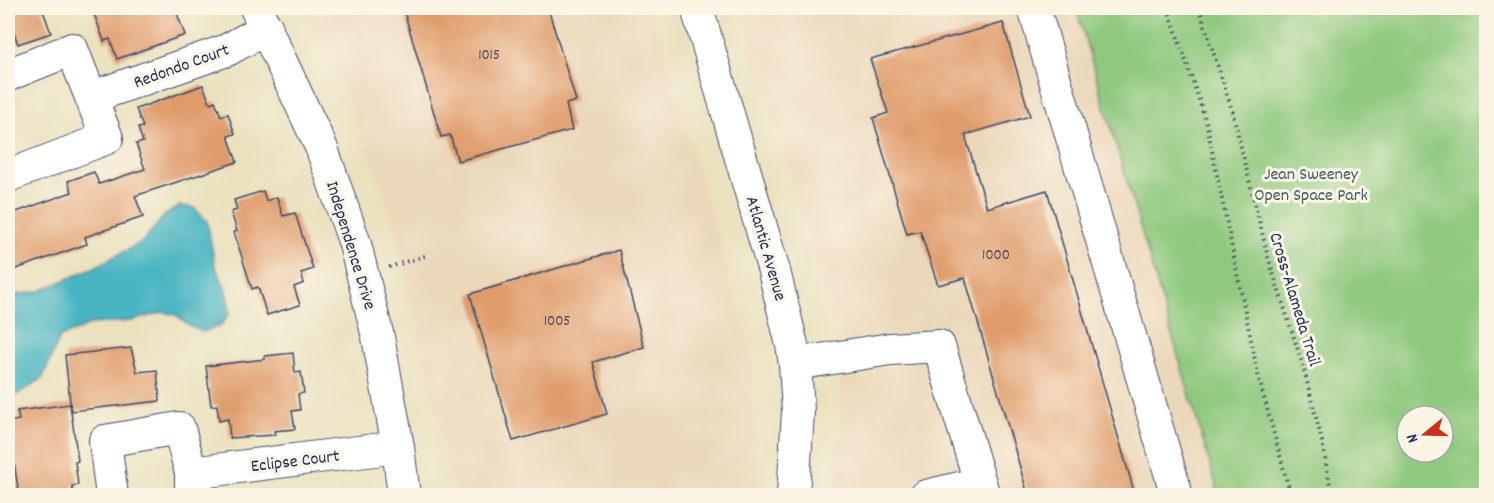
<svg xmlns="http://www.w3.org/2000/svg" width="1494" height="503" font-family="Dekko,sans-serif">
<style>
.built{fill:#ebd8ba}
.green{fill:#8fc97e;stroke:#557c6e;stroke-width:1.5;fill-rule:evenodd}
.water{fill:#48b5c3;stroke:#327290;stroke-width:1.5}
.building{fill:#df9b6b}
.lines{fill:none;stroke-linecap:round;stroke-linejoin:round}
.minor-casing{stroke:#3a4a6c;stroke-width:34}
.path{stroke:#3a4a6c;stroke-width:4;stroke-dasharray:1.5 4.5;stroke-linecap:butt}
.minor{stroke:#fff;stroke-width:32}
.labels{text-anchor:middle;stroke-width:6;stroke-linejoin:round;paint-order:stroke}
.number-label{font-size:15px;fill:#4c4a61}
.street-label{font-size:18px;fill:#1b2f5e;stroke:#fcf5e5}
.park-label{font-size:18px;fill:#3e5d68;stroke:#fcf5e5}
</style>
<rect width="100%" height="100%" fill="#fcf5e5"/>
<filter id="ink" filterUnits="userSpaceOnUse"><feTurbulence type="fractalNoise" baseFrequency=".0167" numOctaves="2"/><feDisplacementMap in="SourceGraphic" scale="12" xChannelSelector="R" yChannelSelector="G"/><feConvolveMatrix kernelMatrix="1 2 1 2 8 2 1 2 1" color-interpolation-filters="sRGB"/></filter>
<filter id="wash" filterUnits="userSpaceOnUse"><feTurbulence type="fractalNoise" baseFrequency=".008" numOctaves="4" result="noise"/><feDisplacementMap in="SourceGraphic" scale="24" xChannelSelector="R" yChannelSelector="G"/><feGaussianBlur stdDeviation="1.35" result="paint"/><feColorMatrix in="noise" values="0 0 0 0 0 0 0 0 0 0 0 0 0 0 0 0 0 1.4 0 .05"/><feComposite in="paint" operator="in"/></filter>
<g filter="url(#wash)">
<rect width="100%" height="100%" fill="#eae1be"/>
<!-- built -->
<g class="built">
<polygon points="304,8 651,8 749,345 760,482 758,495 454,495 395,225 343,87"/>
<polygon points="742,8 1076,8 1219,495 832,495 842,414 836,330"/>
</g>
<!-- green -->
<path class="green" d="M 1076,8 L 1486,8 L 1486,495 L 1219,495 ZM 1407,416 L 1443,416 L 1443,452 L 1407,452 Z"/>
<!-- water -->
<polygon class="water" points="180,206 194,208 207,221 215,265 227,292 230,313 220,326 203,332 190,326 176,315 164,312 131,321 92,324 60,337 42,379 8,400 8,294 15,295 40,291 95,267 142,242 165,215"/>
<g id="blocks">
<!-- building -->
<g class="building">
<polygon points="8,8 42,8 51,33 18,44 14,33 8,35"/>
<polygon points="92,8 175,8 185,35 117,59 110,39 104,41"/>
<polygon points="403,8 548,8 576,101 566,104 572,130 458,161 450,135 441,137"/>
<polygon points="1003,23 1030,116 965,135 987,208 1047,190 1135,495 1028,495 965,278 938,285 920,231 907,234 873,118 888,113 870,59"/>
<polygon points="203,85 210,103 215,101 221,116 228,114 235,134 228,136 237,162 135,196 143,217 85,237 87,244 8,272 8,215 72,192 68,181 94,172 99,184 145,169 136,144 143,142 138,128 143,127 136,109"/>
<polygon points="263,191 266,201 277,197 283,216 295,213 313,269 301,273 304,283 294,287 300,305 267,315 258,287 252,289 234,232 237,231 231,212 237,210 234,200"/>
<polygon points="619,250 644,347 593,362 607,414 513,441 470,294"/>
<polygon points="131,348 137,372 157,370 160,401 71,411 65,355"/>
<polygon points="293,353 295,373 301,372 304,393 298,394 300,410 292,411 295,429 274,431 275,435 230,438 228,419 219,421 217,405 211,406 206,366 265,359 265,356"/>
<polygon points="70,404 78,461 75,462 78,485 72,486 74,495 19,495 8,422 19,420 17,411"/>
</g>
</g>
</g>
<g filter="url(#ink)">
<use href="#blocks" fill-opacity="0" stroke="#3a4a6c" stroke-width="1.5"/>
<g class="lines">
<defs>
<g id="minor">
<polyline points="256,8 322,149 355,244 378,337 398,447 404,496"/>
<polyline points="697,8 774,271 792,345 795,364 798,411 793,496"/>
<polyline points="1034,8 1177,496"/>
<polyline points="8,75 72,49 107,138 8,176"/>
<polyline points="92,97 227,50 267,28"/>
<polyline points="795,364 890,349 939,346 984,496"/>
<polyline points="191,473 398,447"/>
<polyline points="112,496 105,441 179,428 191,473 191,496"/>
<polyline points="926,496 980,483"/>
</g>
</defs>
<!-- minor casing -->
<use href="#minor" class="minor-casing"/>
<!-- path -->
<g class="path">
<polyline points="1168,8 1206,121 1259,379 1291,496"/>
<polyline points="1199,8 1232,110 1268,257 1303,366 1322,441 1332,496"/>
<polyline points="389,267 428,255"/>
</g>
<!-- minor -->
<use href="#minor" class="minor"/>
</g>
</g>
<g class="labels">
<!-- number labels -->
<g class="number-label">
<text x="489" y="59">1015</text>
<text x="996" y="259">1000</text>
<text x="557" y="325">1005</text>
</g>
<!-- street labels -->
<g class="street-label">
<text transform="translate(181 65) rotate(-20)" y="6">Redondo Court</text>
<text transform="translate(352 245) rotate(73)" y="6">Independence Drive</text>
<text transform="translate(767 248) rotate(74)" y="6">Atlantic Avenue</text>
<text transform="translate(1296 299) rotate(73)" y="6">Cross-Alameda Trail</text>
<text transform="translate(295 460) rotate(-7)" y="6">Eclipse Court</text>
</g>
<!-- park labels -->
<g class="park-label">
<text x="1311" y="179">Jean Sweeney<tspan x="1311" dy="21">Open Space Park</tspan></text>
</g>
</g>
<!-- margin -->
<rect width="1494" height="503" fill="none" stroke="#fcf5e5" stroke-width="30"/>
<!-- north arrow -->
<g transform="translate(1425 434) rotate(251)"><circle r="28" fill="#fcf5e5" stroke="#a2a6af" stroke-width="1.5"/>
<path d="M0-4.5L10 22L0 15L-10 22Z" fill="#c8321e"/>
<text y="-9" font-size="16" font-weight="bold" text-anchor="middle" fill="#1b2f5e">N</text>
</g>
</svg>
